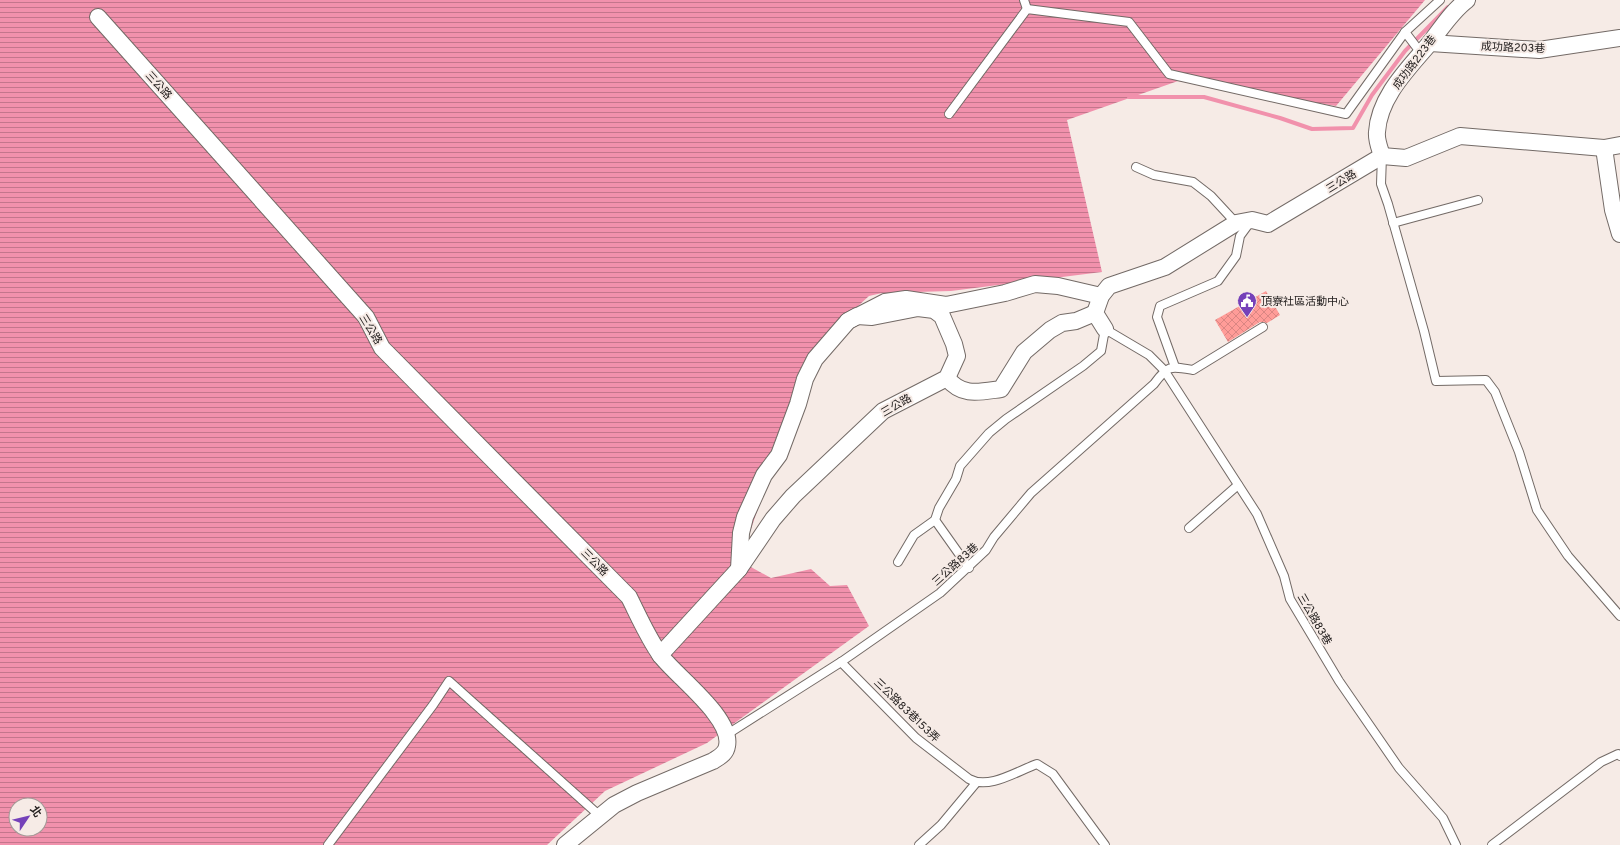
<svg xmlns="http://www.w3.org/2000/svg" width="1620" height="845" font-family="Overpass,'Noto Sans TC',sans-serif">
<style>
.water{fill:url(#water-rules);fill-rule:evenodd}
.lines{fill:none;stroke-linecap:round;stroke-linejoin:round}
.stream{stroke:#f191ac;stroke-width:4}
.building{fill:url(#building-cross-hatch)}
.service-casing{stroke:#736a66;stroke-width:10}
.minor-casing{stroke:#736a66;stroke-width:18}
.service{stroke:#fff;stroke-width:8}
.minor{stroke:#fff;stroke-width:16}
.labels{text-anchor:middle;stroke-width:4;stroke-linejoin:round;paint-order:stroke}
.street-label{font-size:11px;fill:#252120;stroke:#f6ebe6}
.poi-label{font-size:11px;fill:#252120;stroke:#f6ebe6;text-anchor:start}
</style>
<defs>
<pattern id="water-rules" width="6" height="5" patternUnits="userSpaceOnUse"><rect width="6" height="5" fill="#f191ac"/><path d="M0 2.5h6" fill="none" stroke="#c3768c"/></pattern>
<pattern id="building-cross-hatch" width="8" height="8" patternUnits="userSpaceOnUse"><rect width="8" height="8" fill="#ff9c98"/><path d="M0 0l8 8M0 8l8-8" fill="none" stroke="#da8683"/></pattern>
</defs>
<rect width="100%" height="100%" fill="#f6ebe6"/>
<!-- water -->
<path class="water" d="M 0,0 L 1425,0 L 1336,106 L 1178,81 L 1067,120 L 1102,272 L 951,291 L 882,293 L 869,296 L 822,339 L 798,392 L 740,561 L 771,578 L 811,569 L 830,586 L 847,585 L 869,626 L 707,743 L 605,791 L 547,845 L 0,845 ZM 16,805 L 40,805 L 40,829 L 16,829 Z"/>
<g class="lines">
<!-- stream -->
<polyline class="stream" points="1129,97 1204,97 1280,118 1312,129 1353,128 1372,95 1405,51 1448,7"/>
</g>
<!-- building -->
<polygon class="building" points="1266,291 1280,315 1267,323 1260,322 1228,342 1215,320"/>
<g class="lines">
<defs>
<g id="service">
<polyline points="1024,0 1027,9"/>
<polyline points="1405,32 1421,53"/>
<polyline points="949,114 1027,9 1129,22 1169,74 1346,114 1405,32 1440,0"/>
<polyline points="1382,156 1381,184 1388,204 1424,331 1436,381 1486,380 1495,392 1519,452 1537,510 1568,556 1620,616"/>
<polyline points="1136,167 1154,175 1193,182 1211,196 1236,223"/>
<polyline points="1393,223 1478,200"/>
<polyline points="1175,367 1157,317 1160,306 1218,281 1236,256 1240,236 1251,221"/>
<polyline points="935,520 969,568"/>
<polyline points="1189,528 1238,485"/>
<polyline points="898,562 914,535 935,520 939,508 956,479 960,466 989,433 1006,419 1083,366 1101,351 1105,329 1149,355 1164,370 1257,514 1284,576 1290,599 1339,681 1399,768 1443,818 1456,845"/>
<path d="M 841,662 L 916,738 L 969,779 C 989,790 1017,771 1037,764 L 1053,774 L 1105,845"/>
<path d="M 726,735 L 841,662 L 940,593 L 986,550 L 994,537 L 1031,493 L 1154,384 C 1168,365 1170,366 1193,370 L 1263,327"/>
<polyline points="328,845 433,705 449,681 600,816"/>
<polyline points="919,845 941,825 976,783"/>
<polyline points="1492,845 1601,762 1618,754 1620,756"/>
</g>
<g id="minor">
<path d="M 98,17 L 366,317 L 382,348 L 629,597 C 639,617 648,638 661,656 C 677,677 733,718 727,746 C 726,754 719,757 713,761 L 637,793 L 614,805 L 565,845"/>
<polyline points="1430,43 1539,50 1620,38"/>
<polyline points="1604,148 1613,210 1620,234"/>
<path d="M 1382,156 C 1380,149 1376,140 1377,132 C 1379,97 1408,69 1429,44 C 1441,29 1451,12 1467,0"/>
<polyline points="1105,329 1095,313 1101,296 1109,286 1165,267 1236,223 1252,220 1268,224 1382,156 1406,158 1460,136 1604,148 1620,145"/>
<path d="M 947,378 C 962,397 979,392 1001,389 L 1024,352 L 1050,330 L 1062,323 L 1076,321 L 1095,313"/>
<polyline points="739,569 741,533 745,517 764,475 779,455 798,404 805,379 815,359 848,321 885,302 906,299 946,305 1005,293 1035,284 1058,286 1101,296"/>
<polyline points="660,655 739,569 773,519 793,496 883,411 947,378 957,356 954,344 942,316 934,310 918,308 872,317 857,316 848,321"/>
</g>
</defs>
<!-- service casing -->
<use href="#service" class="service-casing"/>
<!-- minor casing -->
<use href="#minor" class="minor-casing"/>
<!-- service -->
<use href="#service" class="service"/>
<!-- minor -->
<use href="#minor" class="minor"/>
</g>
<!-- icons -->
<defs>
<symbol id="civic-pin" viewBox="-11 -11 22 30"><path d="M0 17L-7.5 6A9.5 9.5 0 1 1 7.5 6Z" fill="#7541b9" stroke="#f6ebe6"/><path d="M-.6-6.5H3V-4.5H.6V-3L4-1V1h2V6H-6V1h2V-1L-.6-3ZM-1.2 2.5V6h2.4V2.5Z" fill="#fff"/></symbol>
</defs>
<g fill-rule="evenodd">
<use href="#civic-pin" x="1236" y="290" width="22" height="30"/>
</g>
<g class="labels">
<!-- street labels -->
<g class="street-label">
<text transform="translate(1513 47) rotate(2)" y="4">成功路203巷</text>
<text transform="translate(1414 62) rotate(-53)" y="4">成功路223巷</text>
<text transform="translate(159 85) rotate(48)" y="4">三公路</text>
<text transform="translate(1341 181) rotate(-31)" y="4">三公路</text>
<text transform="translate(371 329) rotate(59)" y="4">三公路</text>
<text transform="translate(896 405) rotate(-30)" y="4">三公路</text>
<text transform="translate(595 562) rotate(45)" y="4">三公路</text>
<text transform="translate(955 564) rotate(-42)" y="4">三公路83巷</text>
<text transform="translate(1315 619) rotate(60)" y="4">三公路83巷</text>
<text transform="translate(907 710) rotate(44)" y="4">三公路83巷153弄</text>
</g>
<!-- poi labels -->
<g class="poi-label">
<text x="1261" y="305">頂寮社區活動中心</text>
</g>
</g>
<!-- north arrow -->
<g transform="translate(28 817) rotate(55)"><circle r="19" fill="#f6ebe6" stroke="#a29a97"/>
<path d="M0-3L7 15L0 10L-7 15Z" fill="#7541b9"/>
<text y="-6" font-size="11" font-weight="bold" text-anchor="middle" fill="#252120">北</text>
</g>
</svg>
